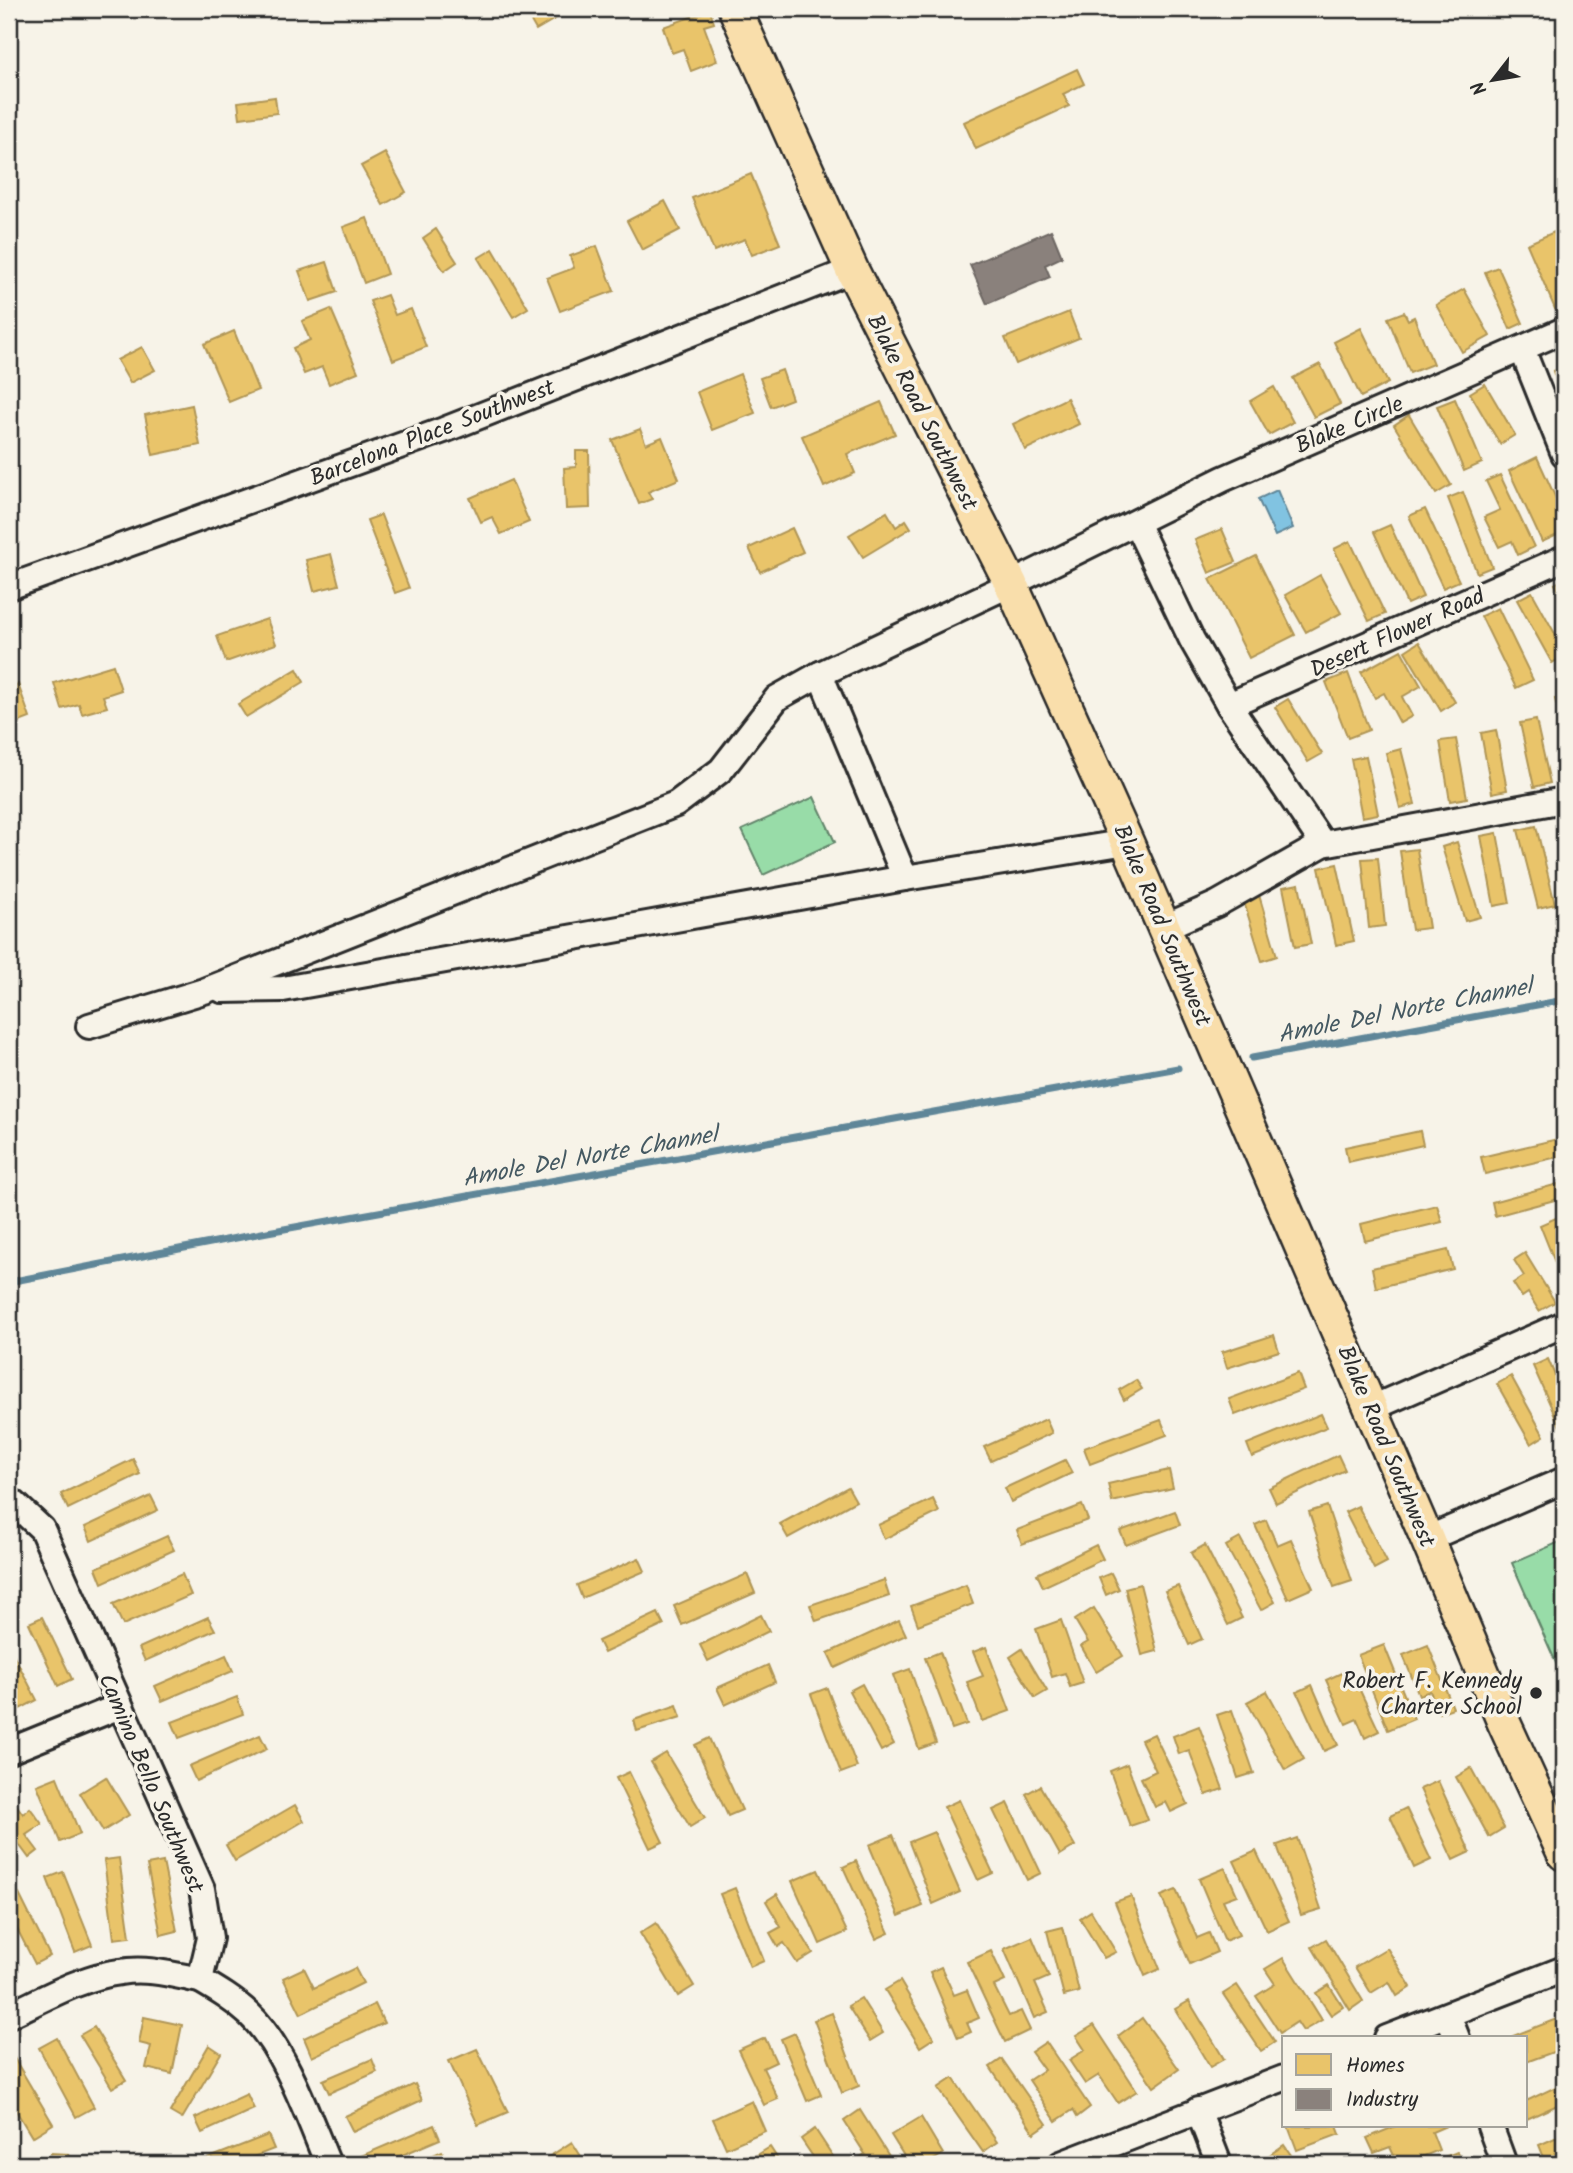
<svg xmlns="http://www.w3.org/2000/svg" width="1573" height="2173" font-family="Kalam,sans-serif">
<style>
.green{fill:#98dca8;stroke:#62846a;stroke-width:2}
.water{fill:#81c3e1;stroke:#5f8698;stroke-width:2}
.homes{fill:#e9c46a;stroke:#b09657;stroke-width:2}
.industry{fill:#8a817c;stroke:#6e6764;stroke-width:2}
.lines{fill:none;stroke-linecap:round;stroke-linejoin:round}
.stream{stroke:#5f8698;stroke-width:7}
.minor-casing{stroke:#2b2b2b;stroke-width:30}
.major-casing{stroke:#2b2b2b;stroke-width:37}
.minor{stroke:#f7f3e8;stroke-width:24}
.major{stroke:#f9deab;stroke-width:32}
.poi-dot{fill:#2b2b2b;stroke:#f7f3e8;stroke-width:2.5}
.labels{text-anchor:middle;stroke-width:7;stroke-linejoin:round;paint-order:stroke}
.street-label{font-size:23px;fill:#2b2b2b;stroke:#f7f3e8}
.poi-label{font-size:23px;fill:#2b2b2b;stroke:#f7f3e8;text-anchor:end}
.water-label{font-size:24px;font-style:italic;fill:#455962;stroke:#f7f3e8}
</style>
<rect width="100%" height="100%" fill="#f7f3e8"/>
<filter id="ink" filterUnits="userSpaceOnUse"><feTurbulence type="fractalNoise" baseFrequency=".0143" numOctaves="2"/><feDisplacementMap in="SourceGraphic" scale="14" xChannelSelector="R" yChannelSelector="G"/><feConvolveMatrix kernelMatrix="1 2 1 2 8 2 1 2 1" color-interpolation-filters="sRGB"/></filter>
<g filter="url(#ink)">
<!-- green -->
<g class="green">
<polygon points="814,797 835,842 763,875 742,830"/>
<polygon points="1564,1540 1564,1681 1512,1563"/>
</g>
<!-- water -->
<polygon class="water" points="1277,490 1293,528 1275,536 1258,499"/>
<!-- homes -->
<g class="homes">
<polygon points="524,9 572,9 536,30"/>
<polygon points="710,10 714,23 704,26 717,61 691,71 683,49 672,53 663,27"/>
<polygon points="1077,69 1084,84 1063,94 1069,106 976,149 964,122"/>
<polygon points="275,97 277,113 240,118 238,102"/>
<polygon points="385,153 406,192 383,205 361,166"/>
<polygon points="751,174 780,244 752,255 745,239 714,251 692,198"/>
<polygon points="665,201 680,230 642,250 627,221"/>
<polygon points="367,218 387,274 364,283 343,227"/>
<polygon points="436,229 457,262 444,271 423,238"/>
<polygon points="1554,232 1564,255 1564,306 1555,309 1527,244"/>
<polygon points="597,246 614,291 560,311 547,278 574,268 570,256"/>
<polygon points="493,249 528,308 513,317 478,258"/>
<polygon points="327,262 337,292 310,301 299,271"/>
<polygon points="1498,267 1523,323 1510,329 1485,272"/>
<polygon points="1464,289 1490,336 1462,352 1436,305"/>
<polygon points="387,295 395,315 411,309 426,347 393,360 370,301"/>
<polygon points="331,309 358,372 329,384 322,367 304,374 293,348 310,340 302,321"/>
<polygon points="1069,312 1079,338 1016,364 1005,338"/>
<polygon points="1404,312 1408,320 1414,317 1433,364 1410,373 1388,318"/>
<polygon points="1361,328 1388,383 1361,397 1334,342"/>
<polygon points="234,331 258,390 229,402 204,344"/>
<polygon points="142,347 155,370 130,383 117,360"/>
<polygon points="1320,364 1340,404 1314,417 1293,378"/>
<polygon points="1564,367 1564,383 1558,385 1553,371"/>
<polygon points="782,370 792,399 771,407 760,378"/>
<polygon points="740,374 755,413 712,430 697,392"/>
<polygon points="1485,384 1515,435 1500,444 1470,393"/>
<polygon points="1274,387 1293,422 1269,435 1250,401"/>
<polygon points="1067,398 1079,424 1025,450 1013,424"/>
<polygon points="1455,399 1482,463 1464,471 1437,406"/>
<polygon points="881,402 895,434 847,454 855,473 824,487 802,436"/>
<polygon points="192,405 200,445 153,455 145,415"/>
<polygon points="1409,415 1451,485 1436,494 1394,425"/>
<polygon points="640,429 646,444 662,437 679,479 648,492 652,499 639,504 612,440"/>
<polygon points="576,451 589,451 590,508 566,509 564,468 576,467"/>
<polygon points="1537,457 1564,516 1564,532 1542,542 1509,471"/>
<polygon points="1500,475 1534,547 1518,555 1512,541 1499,547 1484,517 1500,510 1486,481"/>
<polygon points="511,480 529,522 501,534 492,517 481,522 470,498"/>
<polygon points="1463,492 1492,567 1477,573 1448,498"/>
<polygon points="1425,509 1459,581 1443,588 1409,516"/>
<polygon points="887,512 896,527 906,520 911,528 863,557 849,535"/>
<polygon points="381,515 409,588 395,593 367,520"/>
<polygon points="1390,525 1423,597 1407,604 1374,532"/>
<polygon points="792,528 803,552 760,572 749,548"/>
<polygon points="1222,529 1236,562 1209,573 1195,540"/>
<polygon points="1350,541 1385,614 1369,621 1334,549"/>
<polygon points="331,554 339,585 314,591 306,560"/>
<polygon points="1256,556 1295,635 1249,658 1210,579"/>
<polygon points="1320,575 1341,613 1306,632 1285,595"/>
<polygon points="1564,579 1564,603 1555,584"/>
<polygon points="1532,592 1564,650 1564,656 1552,663 1517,600"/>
<polygon points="1498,608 1533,680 1516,688 1481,616"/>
<polygon points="267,619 276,644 226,662 217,636"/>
<polygon points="1419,642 1455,702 1441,711 1405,651"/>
<polygon points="1401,650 1421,686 1402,697 1412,716 1400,723 1384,693 1375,698 1361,672"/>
<polygon points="113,665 121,690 103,696 107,707 82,714 79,704 62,709 54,683"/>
<polygon points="297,669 304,682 246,717 238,704"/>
<polygon points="1348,673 1369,730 1348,738 1326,682"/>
<polygon points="18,684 30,718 9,726 9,688"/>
<polygon points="1564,697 1564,733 1555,699"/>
<polygon points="1288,699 1322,754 1308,762 1275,707"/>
<polygon points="1536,720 1550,783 1534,787 1520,723"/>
<polygon points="1496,730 1507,790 1492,793 1481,733"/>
<polygon points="1456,739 1467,798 1450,801 1440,741"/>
<polygon points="1401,749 1415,804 1400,808 1386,753"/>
<polygon points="1366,756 1378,814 1362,817 1351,759"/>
<polygon points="1564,822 1564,856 1557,823"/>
<polygon points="1536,826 1555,904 1538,908 1518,830"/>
<polygon points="1497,833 1510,903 1494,906 1481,836"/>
<polygon points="1457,842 1480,917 1465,921 1442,847"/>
<polygon points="1417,849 1429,928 1412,930 1400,851"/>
<polygon points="1378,858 1385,926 1369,928 1362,859"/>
<polygon points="1337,864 1354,941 1336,945 1319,868"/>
<polygon points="1299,884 1311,944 1295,947 1283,887"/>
<polygon points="1259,895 1277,956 1262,961 1243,899"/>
<polygon points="1420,1131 1423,1145 1348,1162 1345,1147"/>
<polygon points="1558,1139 1562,1156 1485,1174 1481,1157"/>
<polygon points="1558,1184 1562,1198 1495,1216 1492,1202"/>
<polygon points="1437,1205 1442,1222 1365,1241 1361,1224"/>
<polygon points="1558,1217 1564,1232 1564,1285 1540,1225"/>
<polygon points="1448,1250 1453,1269 1376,1288 1372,1268"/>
<polygon points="1525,1253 1555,1302 1539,1311 1528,1293 1522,1297 1513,1283 1524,1276 1514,1260"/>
<polygon points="1274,1335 1279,1351 1227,1368 1222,1352"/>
<polygon points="1548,1359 1564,1397 1564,1428 1561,1429 1533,1366"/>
<polygon points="1298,1373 1304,1389 1235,1415 1229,1399"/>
<polygon points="1511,1376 1544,1436 1531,1444 1497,1384"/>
<polygon points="1136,1380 1142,1389 1124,1400 1119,1390"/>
<polygon points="1321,1414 1327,1427 1252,1457 1247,1444"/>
<polygon points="1046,1419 1052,1433 991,1461 984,1447"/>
<polygon points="1161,1420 1167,1435 1090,1464 1084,1448"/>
<polygon points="1338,1455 1345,1470 1276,1503 1269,1488"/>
<polygon points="133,1459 140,1474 68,1509 61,1494"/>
<polygon points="1065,1460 1072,1473 1011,1502 1005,1488"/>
<polygon points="1169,1470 1173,1488 1112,1502 1108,1484"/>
<polygon points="848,1487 856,1501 788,1538 780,1524"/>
<polygon points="151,1496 158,1510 91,1541 85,1527"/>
<polygon points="933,1499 939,1512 884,1539 878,1525"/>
<polygon points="1082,1505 1088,1520 1022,1544 1017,1530"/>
<polygon points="1327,1506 1352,1581 1334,1587 1309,1512"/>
<polygon points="1358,1506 1387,1562 1374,1569 1345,1512"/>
<polygon points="1175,1511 1180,1525 1126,1545 1120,1531"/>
<polygon points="1266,1520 1277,1545 1291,1539 1313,1588 1288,1599 1255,1525"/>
<polygon points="167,1536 174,1550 102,1583 96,1568"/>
<polygon points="1240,1538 1275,1602 1261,1610 1226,1546"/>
<polygon points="1096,1545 1103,1559 1043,1587 1037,1574"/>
<polygon points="1205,1545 1242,1618 1228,1625 1191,1553"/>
<polygon points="639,1558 645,1571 582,1598 577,1585"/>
<polygon points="1111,1573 1119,1589 1106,1595 1099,1578"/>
<polygon points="182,1574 191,1595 123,1625 113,1604"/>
<polygon points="747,1574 755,1593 682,1625 674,1606"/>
<polygon points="884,1580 889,1596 816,1621 810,1605"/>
<polygon points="1140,1584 1157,1651 1142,1655 1125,1588"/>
<polygon points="966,1585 973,1604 918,1625 911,1606"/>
<polygon points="1178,1586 1202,1639 1189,1645 1165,1591"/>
<polygon points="1094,1608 1123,1656 1096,1672 1081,1646 1088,1642 1075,1620"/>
<polygon points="658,1613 664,1625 604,1653 598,1641"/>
<polygon points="761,1615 769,1631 708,1661 700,1645"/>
<polygon points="42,1617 72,1679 58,1686 29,1623"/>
<polygon points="208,1617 215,1630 145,1661 139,1648"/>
<polygon points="899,1620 906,1635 835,1668 828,1653"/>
<polygon points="1061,1620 1083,1683 1070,1687 1065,1673 1052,1677 1036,1629"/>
<polygon points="1384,1645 1414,1719 1388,1730 1358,1655"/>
<polygon points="1428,1645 1453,1708 1439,1713 1430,1691 1419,1695 1403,1655"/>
<polygon points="9,1646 37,1700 20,1709 9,1686"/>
<polygon points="986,1647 1010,1711 982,1721 967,1682 983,1676 973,1652"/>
<polygon points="1022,1649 1047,1691 1035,1698 1010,1657"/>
<polygon points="940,1652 967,1724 952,1729 925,1658"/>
<polygon points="226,1655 233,1671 162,1701 155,1686"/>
<polygon points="768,1665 775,1682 725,1705 717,1688"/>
<polygon points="910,1669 936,1743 919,1749 893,1675"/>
<polygon points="1350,1669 1379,1731 1365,1738 1357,1719 1346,1724 1326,1680"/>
<polygon points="862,1684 894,1744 881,1751 849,1691"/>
<polygon points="1312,1685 1338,1745 1324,1751 1297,1692"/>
<polygon points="827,1688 857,1767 841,1773 811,1694"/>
<polygon points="1267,1691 1304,1759 1285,1770 1247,1702"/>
<polygon points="237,1697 243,1714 179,1738 172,1722"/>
<polygon points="677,1705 681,1717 637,1731 634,1720"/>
<polygon points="1232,1710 1254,1773 1238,1778 1217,1715"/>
<polygon points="1199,1726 1223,1789 1206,1795 1189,1750 1179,1754 1173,1736"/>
<polygon points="1154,1734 1188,1804 1171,1812 1166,1802 1155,1807 1141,1778 1156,1771 1141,1740"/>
<polygon points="260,1735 267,1749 196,1781 189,1766"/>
<polygon points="709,1738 742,1810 728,1816 695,1745"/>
<polygon points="666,1753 705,1818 690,1827 651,1762"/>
<polygon points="1127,1764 1148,1820 1130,1826 1110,1771"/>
<polygon points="1471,1768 1504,1828 1489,1837 1456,1777"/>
<polygon points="629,1772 663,1842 650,1848 616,1778"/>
<polygon points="57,1777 80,1834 60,1842 37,1785"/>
<polygon points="106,1777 129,1815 103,1831 80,1793"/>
<polygon points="1438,1781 1470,1852 1453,1860 1420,1789"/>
<polygon points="1040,1786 1075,1846 1060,1855 1026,1794"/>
<polygon points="10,1796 23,1814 30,1808 42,1824 26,1835 38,1851 29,1858 9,1831"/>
<polygon points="959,1800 993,1873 978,1880 944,1807"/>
<polygon points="1008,1803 1041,1873 1027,1880 993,1810"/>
<polygon points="295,1805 304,1821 235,1861 226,1845"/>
<polygon points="1406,1808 1431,1860 1414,1868 1390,1816"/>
<polygon points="934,1832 960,1892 933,1904 909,1842"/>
<polygon points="893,1835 923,1906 899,1916 869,1845"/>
<polygon points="1297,1838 1321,1909 1301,1915 1277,1845"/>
<polygon points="1256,1851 1289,1921 1267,1931 1234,1861"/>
<polygon points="119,1858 130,1937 114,1939 104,1860"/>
<polygon points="856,1861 889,1933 876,1939 843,1867"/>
<polygon points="163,1862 177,1931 161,1935 147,1865"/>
<polygon points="1225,1868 1237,1895 1223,1900 1239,1935 1225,1941 1199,1879"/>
<polygon points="818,1870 847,1932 820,1944 792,1881"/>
<polygon points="63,1872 92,1945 75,1952 47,1878"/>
<polygon points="15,1886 50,1956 35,1964 9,1913 9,1889"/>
<polygon points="735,1888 764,1961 750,1967 720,1894"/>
<polygon points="1176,1890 1197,1938 1209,1933 1217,1952 1190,1964 1161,1896"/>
<polygon points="777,1894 813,1953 797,1963 784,1943 778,1947 770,1933 781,1927 766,1901"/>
<polygon points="1131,1896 1160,1969 1145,1976 1115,1902"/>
<polygon points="1091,1911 1116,1952 1104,1958 1080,1918"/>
<polygon points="656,1923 694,1986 678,1996 640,1933"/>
<polygon points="1063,1927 1079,1992 1064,1996 1047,1931"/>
<polygon points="1032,1937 1049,1977 1035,1983 1048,2012 1034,2018 1004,1949"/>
<polygon points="1326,1939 1363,2001 1350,2010 1312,1947"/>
<polygon points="1387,1948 1411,1987 1397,1996 1389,1982 1371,1993 1355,1967"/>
<polygon points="991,1951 1005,1981 994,1986 1009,2016 1021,2011 1030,2030 1005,2042 967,1962"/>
<polygon points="1283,1958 1322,2020 1303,2031 1297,2022 1280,2033 1256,1996 1275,1984 1265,1969"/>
<polygon points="941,1967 954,1995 967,1990 979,2018 967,2023 971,2032 958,2038 930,1972"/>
<polygon points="304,1968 314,1988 355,1968 363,1983 301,2014 283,1978"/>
<polygon points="900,1981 934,2038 920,2047 885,1990"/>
<polygon points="1237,1985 1275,2042 1261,2051 1223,1994"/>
<polygon points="1329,1985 1343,2007 1331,2015 1316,1993"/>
<polygon points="861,1998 883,2033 870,2041 848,2006"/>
<polygon points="1189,2001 1224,2059 1210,2067 1175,2009"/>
<polygon points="375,2004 384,2023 312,2057 304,2038"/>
<polygon points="832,2013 859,2086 842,2093 814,2020"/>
<polygon points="144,2017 182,2025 172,2074 146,2068 151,2046 139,2043"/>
<polygon points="1142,2018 1179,2069 1154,2087 1118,2036"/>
<polygon points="1559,2018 1564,2031 1564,2048 1526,2062 1526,2038 1514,2038 1513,2036"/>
<polygon points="1094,2025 1137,2091 1118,2103 1099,2075 1085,2084 1069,2060 1085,2050 1076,2036"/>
<polygon points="94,2027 126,2080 112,2088 80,2035"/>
<polygon points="795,2033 821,2095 807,2101 781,2039"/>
<polygon points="57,2038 94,2107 76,2117 39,2048"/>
<polygon points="765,2038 776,2062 763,2068 778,2099 764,2105 738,2050"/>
<polygon points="1046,2042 1090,2107 1077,2117 1073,2110 1056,2121 1029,2080 1044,2070 1031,2052"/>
<polygon points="209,2045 221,2053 182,2119 170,2112"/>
<polygon points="477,2049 508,2112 478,2125 449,2061"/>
<polygon points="14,2058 53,2124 32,2137 9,2099 9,2061"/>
<polygon points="372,2059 377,2072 329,2093 323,2080"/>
<polygon points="1002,2059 1047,2124 1034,2133 990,2067"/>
<polygon points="953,2078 997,2142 983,2152 938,2088"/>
<polygon points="1564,2083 1564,2102 1527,2119 1526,2101"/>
<polygon points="415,2084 422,2100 353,2132 345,2116"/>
<polygon points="247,2094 254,2109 202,2133 195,2118"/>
<polygon points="752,2101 765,2131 726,2148 713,2119"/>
<polygon points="860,2110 894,2164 851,2163 865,2154 844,2121"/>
<polygon points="921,2117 943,2154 927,2164 909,2164 891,2135"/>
<polygon points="434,2125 440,2139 381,2164 364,2164 361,2156"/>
<polygon points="1288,2126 1337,2126 1340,2134 1297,2150"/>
<polygon points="1396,2126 1446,2126 1432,2132 1439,2150 1405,2164 1398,2164 1390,2147 1374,2153 1367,2138"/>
<polygon points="815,2129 838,2164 818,2164 801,2139"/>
<polygon points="1564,2134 1564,2152 1545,2160 1539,2145"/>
<polygon points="268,2135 274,2149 235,2164 194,2164"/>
<polygon points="572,2142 586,2164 538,2164"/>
<polygon points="1284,2145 1291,2155 1277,2164 1269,2164 1265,2158"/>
<polygon points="770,2147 781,2164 758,2164 754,2157"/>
<polygon points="442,2151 448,2164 413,2164"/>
<polygon points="1457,2152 1463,2164 1427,2164"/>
<polygon points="51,2153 69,2154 69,2164 51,2164"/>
</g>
<!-- industry -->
<polygon class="industry" points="1051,230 1062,257 1045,265 1050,277 987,304 970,265"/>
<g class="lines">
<!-- stream -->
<g class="stream">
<polyline points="1252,1058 1564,1000"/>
<polyline points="9,1282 262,1233 1178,1068"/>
</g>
<defs>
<g id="minor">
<polyline points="1522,349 1564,454"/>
<polyline points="1136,523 1192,640 1229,705 1323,844"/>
<polyline points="9,587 444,430 852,270"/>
<polyline points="820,674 905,878"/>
<polyline points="1229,705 1564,558"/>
<polyline points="1165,927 1217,904 1323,844 1564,800"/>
<polyline points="222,990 283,989 905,878 1127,842"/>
<polyline points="89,1026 204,991 676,804 721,770 777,698 820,674 1011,584 1223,479 1564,330"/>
<polyline points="1370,1409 1564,1324"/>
<path d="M 9,1502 L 14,1503 L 42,1529 L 202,1889 L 210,1938 L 200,1980 C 217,1990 234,2000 249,2014 C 285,2048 309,2119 328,2164"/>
<polyline points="1427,1539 1564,1480"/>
<polyline points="9,1751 120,1706"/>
<path d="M 9,2015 C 44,1999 81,1977 120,1972 C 146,1967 174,1975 200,1980"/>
<polyline points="1448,2015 1457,2038"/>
<polyline points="1387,2038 1564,1969"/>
<polyline points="1198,2110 1219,2164"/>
<polyline points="1490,2126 1504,2164"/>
<polyline points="1061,2164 1284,2078"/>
</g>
<polyline id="major" points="735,9 852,270 1011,584 1127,842 1427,1539 1504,1723 1564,1854"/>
</defs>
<!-- minor casing -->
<use href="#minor" class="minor-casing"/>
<!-- major casing -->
<use href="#major" class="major-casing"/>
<!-- minor -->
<use href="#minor" class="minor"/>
<!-- major -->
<use href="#major" class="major"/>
</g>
</g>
<!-- markers -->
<circle class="poi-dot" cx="1536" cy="1693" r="7"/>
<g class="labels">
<!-- street labels -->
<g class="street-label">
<text transform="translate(923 412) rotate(63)" y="8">Blake Road Southwest</text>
<text transform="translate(1349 424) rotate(-23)" y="8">Blake Circle</text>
<text transform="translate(432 432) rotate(-21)" y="8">Barcelona Place Southwest</text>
<text transform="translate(1397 632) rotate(-24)" y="8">Desert Flower Road</text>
<text transform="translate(1163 925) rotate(67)" y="8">Blake Road Southwest</text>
<text transform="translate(1387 1446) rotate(67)" y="8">Blake Road Southwest</text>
<text transform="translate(152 1783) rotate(67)" y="8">Camino Bello Southwest</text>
</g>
<!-- poi labels -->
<g class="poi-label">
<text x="1522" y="1688">Robert F. Kennedy<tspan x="1522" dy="26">Charter School</tspan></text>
</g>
<!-- water labels -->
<g class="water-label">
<text transform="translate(1405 1010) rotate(-11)" y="8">Amole Del Norte Channel</text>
<text transform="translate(590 1156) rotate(-10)" y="8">Amole Del Norte Channel</text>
</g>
</g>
<!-- margin -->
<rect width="1573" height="2173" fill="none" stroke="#f7f3e8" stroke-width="35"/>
<rect x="18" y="18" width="1538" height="2138" fill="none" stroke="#2b2b2b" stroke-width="2.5" filter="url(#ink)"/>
<!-- legend -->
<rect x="1282" y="2036" width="245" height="91" fill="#f7f3e8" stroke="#a5a39c" stroke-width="2"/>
<rect x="1296" y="2054" width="35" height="21" fill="#e9c46a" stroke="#a5a39c" stroke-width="2"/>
<text x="1346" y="2072" font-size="21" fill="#2b2b2b">Homes</text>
<rect x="1296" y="2089" width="35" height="21" fill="#8a817c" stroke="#a5a39c" stroke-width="2"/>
<text x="1346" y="2106" font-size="21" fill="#2b2b2b">Industry</text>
<!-- north arrow -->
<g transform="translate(1493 80) rotate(239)" stroke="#f7f3e8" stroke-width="5" paint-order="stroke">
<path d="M0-5L12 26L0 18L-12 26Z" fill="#2b2b2b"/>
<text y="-10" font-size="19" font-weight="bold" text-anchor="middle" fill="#2b2b2b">N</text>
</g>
</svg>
